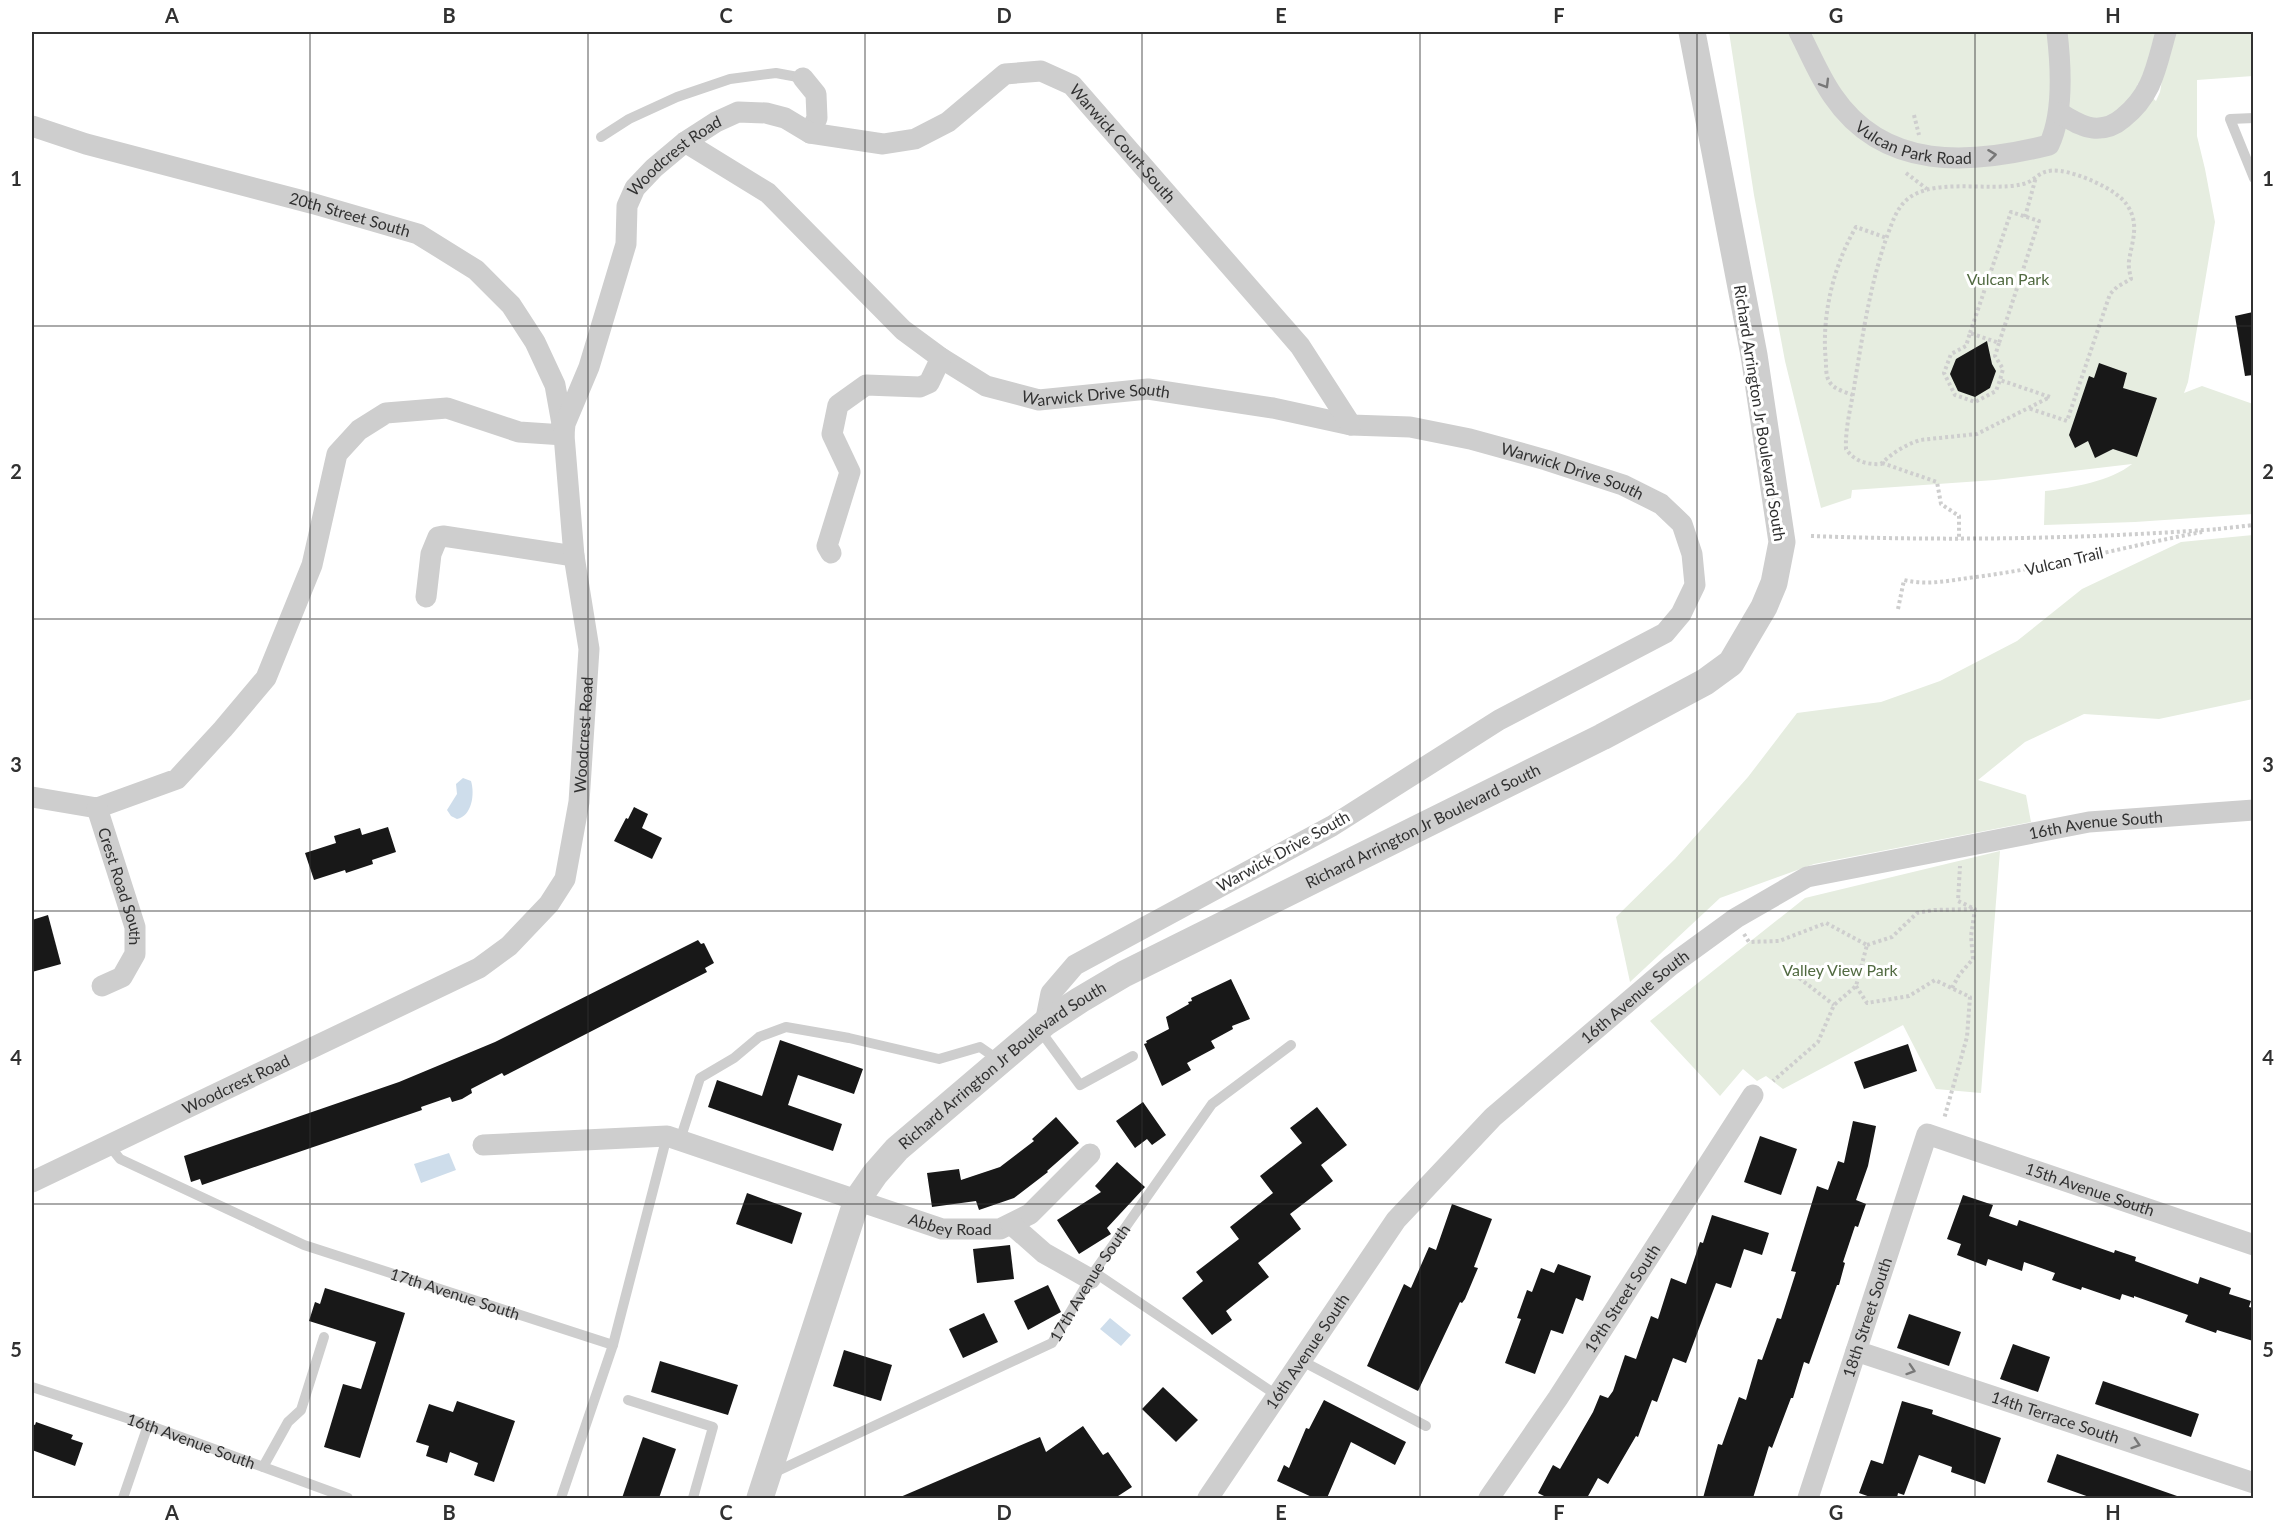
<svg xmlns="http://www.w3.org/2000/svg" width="2285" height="1530" font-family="Lato,sans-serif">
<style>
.green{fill:#e6ede0;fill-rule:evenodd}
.water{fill:#ceddeb}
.building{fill:#181818}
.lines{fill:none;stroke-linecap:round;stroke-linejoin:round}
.path{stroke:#cecece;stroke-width:4;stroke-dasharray:3 3;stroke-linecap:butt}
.service{stroke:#cecece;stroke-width:10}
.minor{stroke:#cecece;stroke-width:21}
.tertiary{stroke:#cecece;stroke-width:27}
.oneway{stroke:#787878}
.grid{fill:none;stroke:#313131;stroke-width:1.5;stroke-opacity:0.55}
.labels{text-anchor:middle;stroke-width:6;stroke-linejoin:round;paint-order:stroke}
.street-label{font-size:16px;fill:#313131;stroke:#fff}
.park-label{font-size:16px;fill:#516a41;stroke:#fff}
.neatline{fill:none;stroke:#313131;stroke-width:2}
.grid-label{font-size:20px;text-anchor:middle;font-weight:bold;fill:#313131}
</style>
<rect width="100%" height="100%" fill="#fff"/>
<!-- green -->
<g class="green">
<path d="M 1729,32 L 2253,32 L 2253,76 L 2197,80 L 2197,136 L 2205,169 L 2215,222 L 2188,382 L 2184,393 L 2202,386 L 2253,404 L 2253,514 L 2135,522 L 2044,525 L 2045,491 C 2072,488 2111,481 2132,464 L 1995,480 L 1852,490 L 1851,498 L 1821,508 L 1785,361 L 1754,195 ZM 2165,63 L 2160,92 L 2156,101 L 2137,85 Z"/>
<polygon points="2253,535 2253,699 2159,719 2084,714 2025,742 1978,780 2026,795 2031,822 1814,864 1720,898 1630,982 1616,917 1675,859 1748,777 1797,713 1881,702 1940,681 2017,641 2082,589 2181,542"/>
<polygon points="2000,851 1981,1093 1936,1089 1903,1025 1783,1089 1766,1076 1757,1081 1743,1069 1720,1096 1650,1021 1805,898"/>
</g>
<!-- water -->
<g class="water">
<path d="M 463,778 L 471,781 C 475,794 472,816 457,819 L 451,816 L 447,810 L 457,794 L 456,784 Z"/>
<polygon points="449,1153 456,1170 421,1183 414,1164"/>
<polygon points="1110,1318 1131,1335 1121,1346 1100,1329"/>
</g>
<!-- building -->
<g class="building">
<polygon points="2253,312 2253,375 2245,376 2235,316"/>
<polygon points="1987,341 1992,364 1996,371 1990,388 1975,397 1958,391 1950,374 1956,359"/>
<polygon points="2099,363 2127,373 2123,388 2157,398 2137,457 2113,449 2095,458 2088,441 2075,448 2069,435 2089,376 2094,378"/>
<polygon points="634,807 648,814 642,828 662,838 652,859 614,841 626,818 628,819"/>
<polygon points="388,827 396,852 372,860 373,864 346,873 345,870 314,880 305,853 336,843 334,836 360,828 362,835"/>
<polygon points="48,915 61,964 32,972 32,920"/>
<polygon points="698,940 701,944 704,943 714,963 705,968 707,972 504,1076 502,1073 471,1089 472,1093 462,1099 452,1102 450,1097 421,1107 422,1110 202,1185 200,1179 191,1182 184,1156 399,1082 495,1042"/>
<polygon points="1231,979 1250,1019 1232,1026 1233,1029 1211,1041 1215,1048 1187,1063 1191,1070 1162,1086 1144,1044 1147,1043 1146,1041 1169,1029 1166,1017 1189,1004 1188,1002 1192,1001 1191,998"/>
<polygon points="780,1040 863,1069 854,1094 798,1075 788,1105 842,1124 833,1151 708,1107 717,1080 762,1096"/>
<polygon points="1908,1044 1917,1071 1864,1089 1854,1062"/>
<polygon points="1143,1102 1166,1135 1152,1145 1147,1139 1135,1148 1116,1121"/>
<polygon points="1317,1107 1347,1145 1321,1165 1333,1181 1290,1214 1301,1229 1258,1263 1269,1277 1226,1311 1232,1320 1212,1335 1182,1298 1203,1281 1196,1272 1239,1239 1230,1227 1273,1193 1260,1176 1302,1143 1290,1128"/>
<polygon points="1056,1117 1079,1143 1047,1171 1048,1172 1014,1198 979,1210 976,1201 932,1207 927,1173 959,1169 961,1180 1000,1167 1034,1141 1032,1139"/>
<polygon points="1853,1121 1876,1126 1868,1166 1856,1200 1866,1204 1858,1227 1855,1226 1843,1262 1845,1263 1839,1285 1837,1285 1809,1364 1804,1362 1793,1398 1791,1398 1772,1448 1769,1446 1753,1498 1703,1498 1718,1444 1722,1445 1739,1397 1746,1400 1758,1359 1762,1360 1777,1318 1781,1319 1796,1272 1791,1271 1817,1186 1828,1190 1838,1161 1844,1163"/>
<polygon points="1760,1136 1797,1149 1781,1195 1744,1182"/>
<polygon points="1117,1162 1145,1187 1107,1228 1111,1234 1079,1254 1057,1220 1101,1192 1095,1186"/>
<polygon points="747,1193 802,1213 792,1244 736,1224"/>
<polygon points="1963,1195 1993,1205 1989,1216 2017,1226 2019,1220 2114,1253 2115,1250 2136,1257 2135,1261 2198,1284 2200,1277 2231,1288 2229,1294 2251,1301 2249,1307 2253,1308 2253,1341 2217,1330 2216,1333 2185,1322 2188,1315 2134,1296 2134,1298 2122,1294 2120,1300 2082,1287 2081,1290 2052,1280 2055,1273 2024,1262 2022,1271 1988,1259 1986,1266 1957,1255 1961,1244 1947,1239"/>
<polygon points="1452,1204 1492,1219 1474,1267 1478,1268 1465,1299 1462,1303 1460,1302 1418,1391 1367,1366 1404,1284 1411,1288 1429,1247 1436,1250"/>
<polygon points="1712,1215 1769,1233 1762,1255 1744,1249 1731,1288 1716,1283 1686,1363 1673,1358 1657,1402 1652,1400 1638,1437 1636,1436 1608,1484 1598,1478 1587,1498 1548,1498 1538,1493 1553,1465 1560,1469 1593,1412 1600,1395 1608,1398 1613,1391 1625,1355 1636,1359 1651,1316 1658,1319 1671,1278 1686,1284 1700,1242 1703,1243"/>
<polygon points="1010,1245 1014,1279 977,1283 973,1249"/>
<polygon points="1558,1264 1591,1276 1583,1301 1576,1298 1563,1334 1551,1330 1535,1374 1505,1363 1521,1319 1517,1318 1527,1290 1532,1292 1541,1268 1554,1273"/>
<polygon points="1048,1285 1061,1312 1028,1330 1014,1301"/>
<polygon points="325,1288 405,1313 360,1458 324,1447 343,1384 361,1389 376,1342 309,1321 315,1302 320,1304"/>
<polygon points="984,1313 998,1342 963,1358 949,1329"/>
<polygon points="1909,1314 1961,1332 1949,1366 1897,1348"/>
<polygon points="2013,1344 2050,1357 2038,1392 2000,1379"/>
<polygon points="844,1350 892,1365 881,1401 833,1386"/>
<polygon points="660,1361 738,1385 728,1415 651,1392"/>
<polygon points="2103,1381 2199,1414 2191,1437 2095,1404"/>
<polygon points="1163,1387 1198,1420 1176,1442 1142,1409"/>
<polygon points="1324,1400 1406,1442 1395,1465 1351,1442 1327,1498 1314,1498 1277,1481 1284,1465 1289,1468 1306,1428 1309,1429"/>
<polygon points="457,1401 515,1421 494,1482 474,1475 478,1463 450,1452 447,1463 426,1456 429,1446 416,1442 429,1404 453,1412"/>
<polygon points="1902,1401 1933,1410 1932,1414 2001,1438 1985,1484 1951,1472 1952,1467 1919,1455 1904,1495 1898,1493 1897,1498 1873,1498 1859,1493 1871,1460 1883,1464"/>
<polygon points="36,1422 73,1435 71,1439 83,1443 75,1466 32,1450 32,1424 35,1425"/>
<polygon points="1083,1426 1103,1455 1108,1452 1132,1487 1115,1498 898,1498 1040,1437 1046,1452"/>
<polygon points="643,1437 676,1449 659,1498 622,1498"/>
<polygon points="2057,1454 2177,1496 2177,1498 2092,1498 2047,1482"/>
</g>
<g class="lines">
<!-- path -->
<g class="path">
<polyline points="1914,115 1919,135"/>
<polyline points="1906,173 1927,189"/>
<polyline points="2025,217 2036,177"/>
<path d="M 1970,333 L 2011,212 L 2039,221 L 1999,343 L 1970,333 L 1966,346 L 1951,354 L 1944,373 L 1955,395 L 1975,402 L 1996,391 L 2000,380 L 2050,397 L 1977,434 L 1920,440 C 1905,445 1892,453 1881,464 C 1867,465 1854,461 1846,449 C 1845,426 1852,404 1855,381 C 1863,333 1870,286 1886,239 C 1890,229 1894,215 1901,206 C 1924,174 1988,193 2023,184 C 2037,181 2038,168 2060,171 C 2078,173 2117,189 2127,205 C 2140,224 2132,241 2129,261 C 2128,267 2130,273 2131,279 L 2117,287 L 2110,294 L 2067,421 L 2028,408"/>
<polyline points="1999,343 1995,356 2003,369 2000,380"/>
<path d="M 1853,395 C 1845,392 1833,389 1829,381 C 1826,376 1826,368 1826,362 C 1821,318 1833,266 1856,227 L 1887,238"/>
<polyline points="1882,463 1937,482 1941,504 1959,516 1959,540"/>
<polyline points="2218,529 2254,525"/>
<path d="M 1811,536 C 1948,541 2083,539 2219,529"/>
<path d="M 1898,609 L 1904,580 C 1930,586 1950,580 1976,577 C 2053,567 2127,546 2202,532"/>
<polyline points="1744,934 1749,942 1779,941 1826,923 1867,945 1856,986 1834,1005 1818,1042 1773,1081"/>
<polyline points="1867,945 1892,937 1917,913 1934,910 1974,909"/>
<polyline points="1785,967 1834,1005"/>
<polyline points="1856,986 1867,1003 1909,996 1935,980 1970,997 1967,1037 1944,1119"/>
<polyline points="1952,988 1959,975 1973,959 1971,936 1975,909 1958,901 1960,866"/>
</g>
<!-- service -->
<g class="service">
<polyline points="2254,118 2230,119 2254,178"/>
<polyline points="601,137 629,119 677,97 730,79 776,73 803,78"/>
<polyline points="1039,1029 1080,1085 1133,1056"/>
<polyline points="680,1140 700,1078 734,1058 759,1037 786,1027 849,1038 939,1059 980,1047 1000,1061"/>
<path id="s1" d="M 108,1144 L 120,1159 L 304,1245 L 613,1345"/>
<polyline points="1094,1272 1278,1396"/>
<polyline points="1302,1361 1426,1426"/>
<path id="s2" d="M 32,1387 L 148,1425 L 348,1498"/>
<polyline points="628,1400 713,1427 693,1498"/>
<polyline points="263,1467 288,1422 301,1410 324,1337"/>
<path id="s3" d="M 771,1474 L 1052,1343 L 1094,1272 L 1212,1104 L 1291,1045"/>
<polyline points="123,1498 148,1425"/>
<polyline points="561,1498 613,1345 667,1136"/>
</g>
<!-- minor -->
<g class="minor">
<path id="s4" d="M 1799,32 C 1810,53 1819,76 1833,96 C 1884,171 1970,165 2049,145 C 2064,114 2061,66 2057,32"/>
<polyline points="803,78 816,94 817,118 810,133"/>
<path d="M 2059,113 C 2069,118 2081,127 2093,128 C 2104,129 2115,125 2123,118 C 2153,94 2156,67 2166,32"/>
<path id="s5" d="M 32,126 L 86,144 L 311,203 L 418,234 L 476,270 L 511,305 L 535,342 L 555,385 L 564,435 L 519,432 L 447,408 L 386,413 L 359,430 L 337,454 L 312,565 L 266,678 L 223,729 L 177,779 L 97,808 L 32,797"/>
<path id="s6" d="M 685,142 L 768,193 L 903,330 L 941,358 L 986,386 L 1039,400 L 1148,389 L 1273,408 L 1351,425 L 1410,427 L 1470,439 L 1546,460 L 1623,485 L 1661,504 L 1682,524 L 1692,554 L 1695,585 L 1681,614 L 1665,633 L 1499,720 L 1332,826 L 1075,965 L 1051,993 L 1045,1023"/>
<polyline points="831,553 827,546 850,472 832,434 838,405 866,385 920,387 929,383 941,358"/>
<polyline points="426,597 431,554 438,537 443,536 574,556"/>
<path id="s7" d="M 97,808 L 135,927 L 135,954 L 122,977 L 102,986"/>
<path id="s8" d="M 483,1145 L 667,1136 L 942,1229 L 1000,1229 L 1030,1214 L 1090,1154"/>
<path id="s9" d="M 32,1182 L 479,968 L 509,946 L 549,904 L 565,879 L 579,802 L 589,649 L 574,556 L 564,435 L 565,424 L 589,367 L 626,244 L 627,206 L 635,188 L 654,168 L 685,142 L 716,122 L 738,112 L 766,113 L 785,118 L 810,133 L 883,144 L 915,139 L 948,122 L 1005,74 L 1041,71 L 1072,85 L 1300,346 L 1351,425"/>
<polyline points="1011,1224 1044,1253 1090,1279"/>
<path id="s10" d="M 1856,1351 L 2254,1483"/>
<path id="s11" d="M 1208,1498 L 1396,1220 L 1493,1117 L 1670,966 L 1736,918 L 1807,877 L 2089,822 L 2254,810"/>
<path id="s12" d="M 1489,1498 L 1558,1398 L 1753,1095"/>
<path id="s13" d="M 1808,1498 L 1927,1134 L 2254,1245"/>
</g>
<!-- tertiary -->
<path class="tertiary" id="s14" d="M 760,1498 L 857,1200 L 875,1174 L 897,1149 L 1045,1023 L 1080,1000 L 1124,974 L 1602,737 L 1705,682 L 1731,663 L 1764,607 L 1774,583 L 1782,542 L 1754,355 L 1692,32"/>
</g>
<!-- one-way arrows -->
<defs><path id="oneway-chevron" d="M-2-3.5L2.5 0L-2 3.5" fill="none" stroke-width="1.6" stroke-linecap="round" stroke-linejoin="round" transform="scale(1.5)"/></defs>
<g class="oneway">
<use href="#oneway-chevron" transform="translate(1825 84) rotate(59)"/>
<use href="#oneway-chevron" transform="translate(1992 155) rotate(-7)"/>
<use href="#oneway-chevron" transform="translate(1911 1370) rotate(18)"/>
<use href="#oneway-chevron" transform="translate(2136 1444) rotate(18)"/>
</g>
<!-- grid -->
<path class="grid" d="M 310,32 L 310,1498M 588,32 L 588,1498M 865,32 L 865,1498M 1142,32 L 1142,1498M 1420,32 L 1420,1498M 1697,32 L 1697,1498M 1975,32 L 1975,1498M 32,326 L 2254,326M 32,619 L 2254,619M 32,911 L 2254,911M 32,1204 L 2254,1204"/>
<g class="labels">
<!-- street labels -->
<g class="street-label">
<text dy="6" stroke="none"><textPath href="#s4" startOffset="171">Vulcan Park Road</textPath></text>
<text dy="6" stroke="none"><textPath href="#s9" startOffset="1898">Warwick Court South</textPath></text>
<text dy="6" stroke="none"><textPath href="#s9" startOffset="1378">Woodcrest Road</textPath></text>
<text dy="6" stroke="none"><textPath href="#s5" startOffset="330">20th Street South</textPath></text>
<text dy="6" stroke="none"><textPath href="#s6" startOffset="502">Warwick Drive South</textPath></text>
<text transform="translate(1760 413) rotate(81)" y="6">Richard Arrington Jr Boulevard South</text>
<text dy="6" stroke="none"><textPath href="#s6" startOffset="988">Warwick Drive South</textPath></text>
<text transform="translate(2064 561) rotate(-13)" y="6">Vulcan Trail</text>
<text dy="6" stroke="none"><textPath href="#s9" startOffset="766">Woodcrest Road</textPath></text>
<text dy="6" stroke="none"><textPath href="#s14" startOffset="999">Richard Arrington Jr Boulevard South</textPath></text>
<text dy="6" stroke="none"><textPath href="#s11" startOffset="1167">16th Avenue South</textPath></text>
<text transform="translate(1283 851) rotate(-29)" y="6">Warwick Drive South</text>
<text dy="6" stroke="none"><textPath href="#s7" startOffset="82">Crest Road South</textPath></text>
<text dy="6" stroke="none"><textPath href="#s11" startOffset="663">16th Avenue South</textPath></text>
<text dy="6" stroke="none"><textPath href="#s14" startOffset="513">Richard Arrington Jr Boulevard South</textPath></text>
<text dy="6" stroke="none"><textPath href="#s9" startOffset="226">Woodcrest Road</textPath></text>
<text dy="6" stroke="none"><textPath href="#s13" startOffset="555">15th Avenue South</textPath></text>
<text dy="6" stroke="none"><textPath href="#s8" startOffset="482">Abbey Road</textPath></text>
<text dy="6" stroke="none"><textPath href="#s3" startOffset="381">17th Avenue South</textPath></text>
<text dy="6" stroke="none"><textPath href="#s1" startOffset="381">17th Avenue South</textPath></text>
<text dy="6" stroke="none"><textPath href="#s12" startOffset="240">19th Street South</textPath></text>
<text dy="6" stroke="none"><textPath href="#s13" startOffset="190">18th Street South</textPath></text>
<text dy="6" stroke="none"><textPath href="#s11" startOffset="177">16th Avenue South</textPath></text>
<text dy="6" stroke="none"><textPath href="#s10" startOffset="210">14th Terrace South</textPath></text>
<text dy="6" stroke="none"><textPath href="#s2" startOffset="168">16th Avenue South</textPath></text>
</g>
<!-- park labels -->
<g class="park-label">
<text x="2008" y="285">Vulcan Park</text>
<text x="1840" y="976">Valley View Park</text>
</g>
</g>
<!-- border -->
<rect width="2285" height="1530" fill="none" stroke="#ffffff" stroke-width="66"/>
<rect x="33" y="33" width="2219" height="1464" class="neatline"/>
<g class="grid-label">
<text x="172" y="23">A</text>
<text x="449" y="23">B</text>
<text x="726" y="23">C</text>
<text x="1004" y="23">D</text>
<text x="1281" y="23">E</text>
<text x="1559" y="23">F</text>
<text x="1836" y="23">G</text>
<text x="2113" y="23">H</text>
<text x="16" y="186">1</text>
<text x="2268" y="186">1</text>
<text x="16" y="479">2</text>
<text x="2268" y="479">2</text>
<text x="16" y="772">3</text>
<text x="2268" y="772">3</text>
<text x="16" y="1065">4</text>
<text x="2268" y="1065">4</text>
<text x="16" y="1357">5</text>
<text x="2268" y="1357">5</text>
<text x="172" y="1520">A</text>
<text x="449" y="1520">B</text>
<text x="726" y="1520">C</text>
<text x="1004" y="1520">D</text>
<text x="1281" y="1520">E</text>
<text x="1559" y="1520">F</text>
<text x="1836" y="1520">G</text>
<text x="2113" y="1520">H</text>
</g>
</svg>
